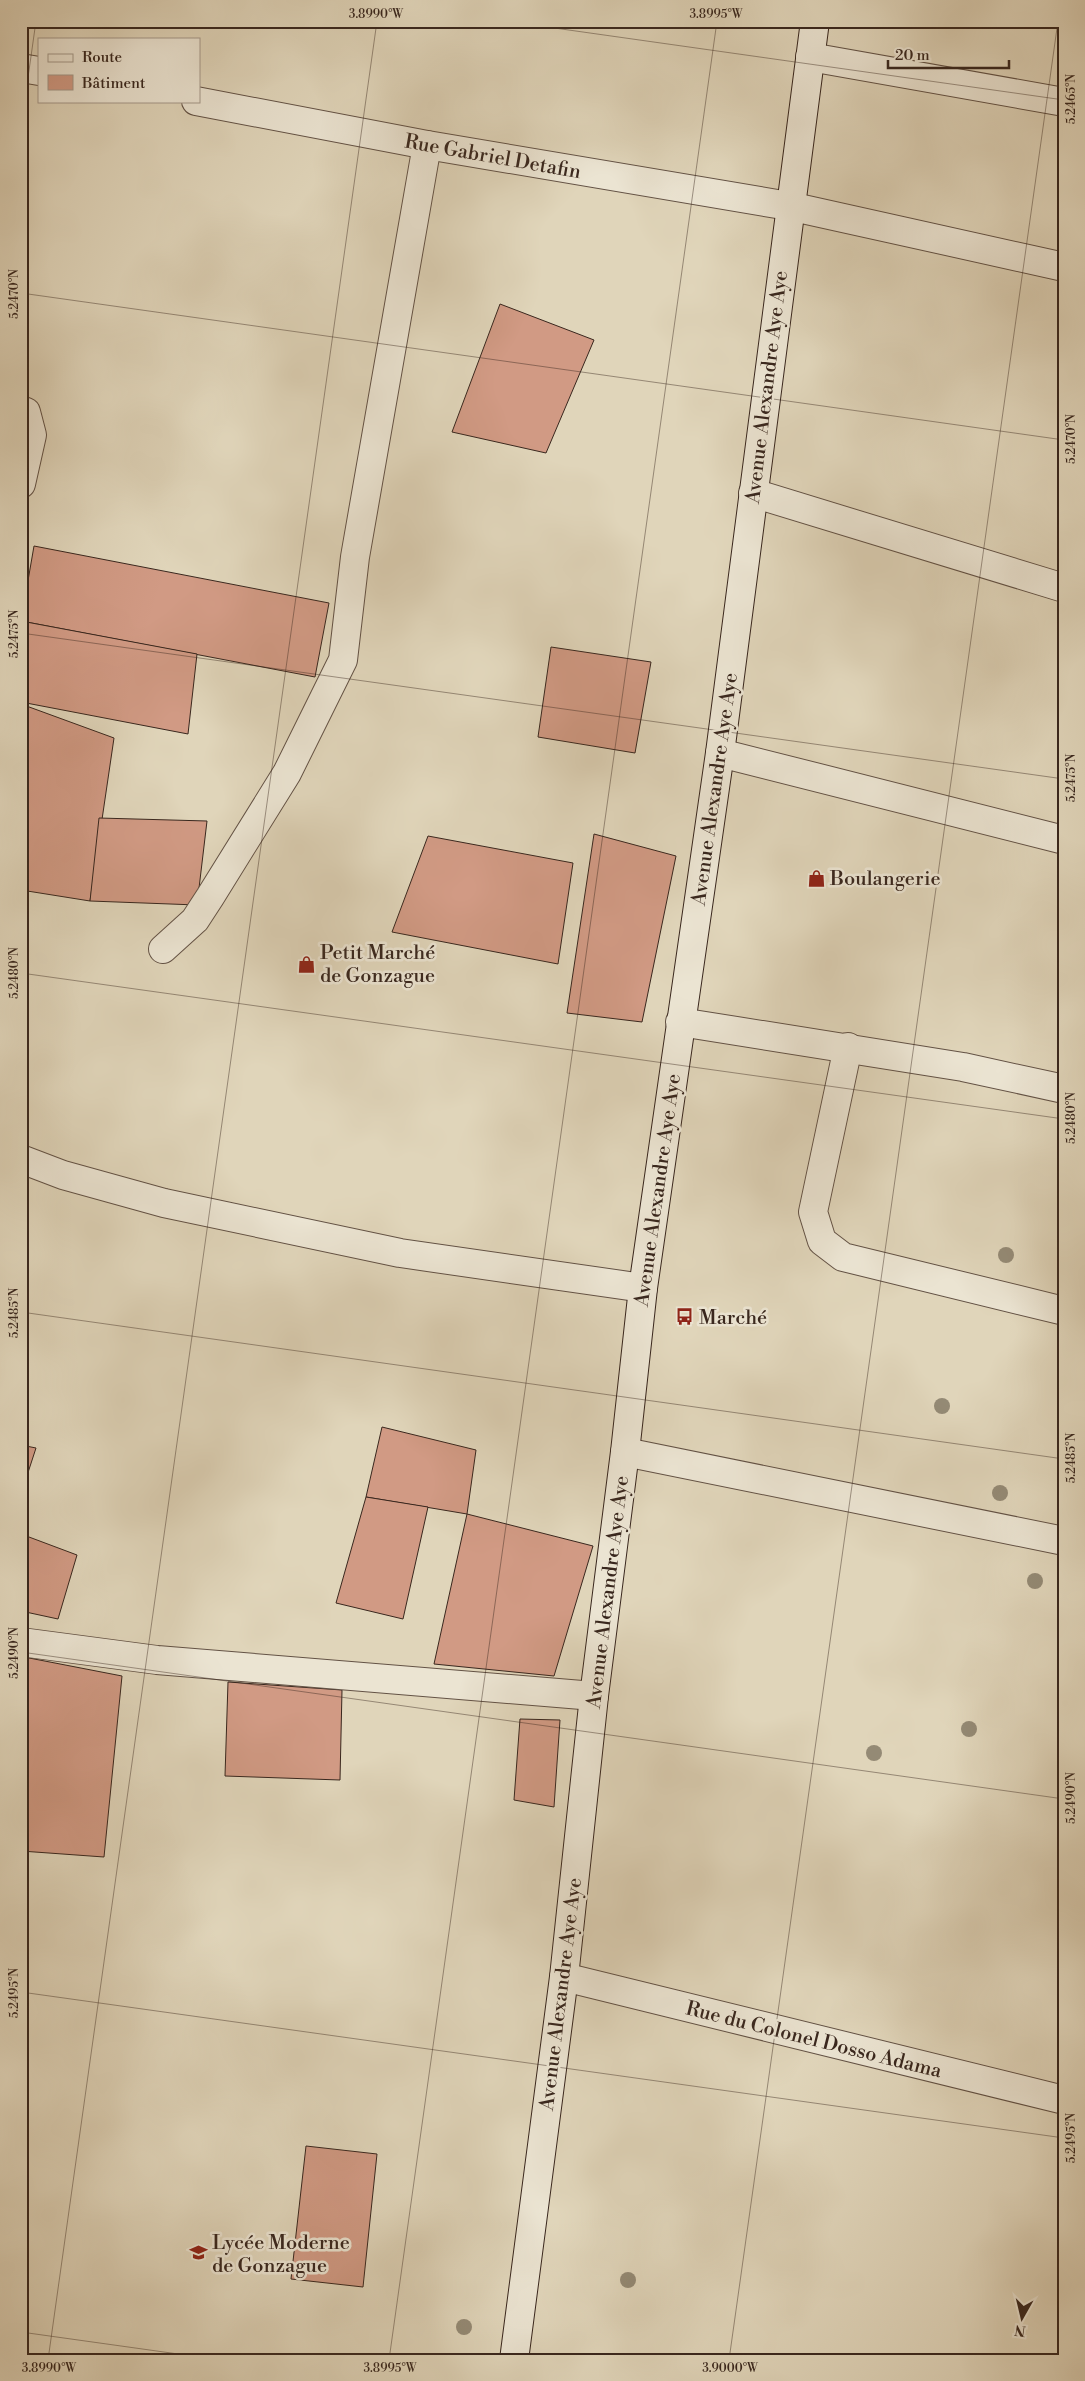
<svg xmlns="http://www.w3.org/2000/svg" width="1085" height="2381" font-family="'Libre Bodoni',serif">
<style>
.building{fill:#d19a84;stroke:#39271e}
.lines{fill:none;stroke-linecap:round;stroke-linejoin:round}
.street-casing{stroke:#635245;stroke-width:30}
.secondary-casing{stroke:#39271e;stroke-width:30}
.street{stroke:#ebe4d2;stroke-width:28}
.secondary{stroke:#ebe4d2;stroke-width:28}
.tree{fill:#948a75}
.ticks{fill:none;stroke:#39271e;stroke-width:1;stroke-opacity:0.45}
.labels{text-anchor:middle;stroke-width:5;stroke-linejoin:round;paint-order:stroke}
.street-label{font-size:20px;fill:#39271e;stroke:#ebe4d2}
.poi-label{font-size:20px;fill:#39271e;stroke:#ebe4d2;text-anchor:start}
.neatline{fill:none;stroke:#39271e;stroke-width:2}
.ticks-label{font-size:12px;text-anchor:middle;fill:#39271e}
</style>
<rect width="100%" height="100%" fill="#e0d5ba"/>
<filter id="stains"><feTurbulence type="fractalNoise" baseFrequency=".004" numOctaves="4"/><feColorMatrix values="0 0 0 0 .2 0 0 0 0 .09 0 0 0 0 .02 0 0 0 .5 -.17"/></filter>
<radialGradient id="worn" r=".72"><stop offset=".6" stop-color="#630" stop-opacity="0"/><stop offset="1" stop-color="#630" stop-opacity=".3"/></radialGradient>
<!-- building -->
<g class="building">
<polygon points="500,304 594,340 546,453 452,432"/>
<polygon points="34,546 329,603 315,677 21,621"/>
<polygon points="21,621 197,654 188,734 21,702"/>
<polygon points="551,647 651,662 635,753 538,737"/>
<polygon points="21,704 114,738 90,901 21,890"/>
<polygon points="99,818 207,821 197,905 90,901"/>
<polygon points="594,834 676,856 642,1022 567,1013"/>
<polygon points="428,836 573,863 558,964 392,932"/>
<polygon points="382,1427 476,1450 467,1514 366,1497"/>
<polygon points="21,1445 36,1448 21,1494"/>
<polygon points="366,1497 428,1507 403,1619 336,1603"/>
<polygon points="467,1514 593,1546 554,1676 434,1664"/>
<polygon points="21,1534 77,1555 58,1619 21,1611"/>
<polygon points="24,1657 122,1676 104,1857 21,1851 21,1689"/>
<polygon points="228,1682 342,1690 340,1780 225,1776"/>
<polygon points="520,1719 560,1720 554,1807 514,1800"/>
<polygon points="306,2146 377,2154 363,2287 291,2279"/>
</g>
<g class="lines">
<defs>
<g id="street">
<polyline points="810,57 1064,102"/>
<polyline points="21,68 39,71"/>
<polyline points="196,101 427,145 789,206 1064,267"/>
<polyline points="21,410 26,412 32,435 21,484"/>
<polyline points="753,493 1064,588"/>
<polyline points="720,753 1064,840"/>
<polyline points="163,949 195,920 210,897 287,773 343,660 355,557 427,145"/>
<polyline points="680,1022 963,1067 1064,1089"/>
<polyline points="848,1047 813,1212 822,1241 843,1257 1064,1311"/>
<polyline points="21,1159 63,1175 164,1203 400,1253 643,1288"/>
<polyline points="625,1452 1064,1541"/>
<polyline points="21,1642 157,1660 594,1696"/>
<polyline points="564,1977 1064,2100"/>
</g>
<polyline id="secondary" points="514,2360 564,1977 594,1696 625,1452 643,1288 720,753 815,21"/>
</defs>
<!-- street casing -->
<use href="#street" class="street-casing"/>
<!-- secondary casing -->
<use href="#secondary" class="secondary-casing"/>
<!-- street -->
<use href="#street" class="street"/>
<!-- secondary -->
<use href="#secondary" class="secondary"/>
</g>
<!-- trees -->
<g class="tree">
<circle cx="1006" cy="1255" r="8"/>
<circle cx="942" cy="1406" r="8"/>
<circle cx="1000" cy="1493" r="8"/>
<circle cx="1035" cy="1581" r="8"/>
<circle cx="969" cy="1729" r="8"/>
<circle cx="874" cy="1753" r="8"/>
<circle cx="628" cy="2280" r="8"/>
<circle cx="464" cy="2327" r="8"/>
</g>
<!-- ticks -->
<path class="ticks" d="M 505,21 L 1064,100M 21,127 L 36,21M 21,293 L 1064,440M 21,633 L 1064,779M 21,973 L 1064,1119M 21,1312 L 1064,1459M 21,1652 L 1064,1799M 21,1992 L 1064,2138M 21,2332 L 221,2360M 48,2360 L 377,21M 389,2360 L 717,21M 729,2360 L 1058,21"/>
<!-- icons -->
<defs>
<symbol id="shop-bare" viewBox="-9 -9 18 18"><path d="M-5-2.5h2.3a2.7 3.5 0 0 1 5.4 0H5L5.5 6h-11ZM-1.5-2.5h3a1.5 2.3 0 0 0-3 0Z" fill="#8f2418" stroke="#ebe4d2" stroke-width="2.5" paint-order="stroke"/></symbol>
<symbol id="bus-bare" viewBox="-9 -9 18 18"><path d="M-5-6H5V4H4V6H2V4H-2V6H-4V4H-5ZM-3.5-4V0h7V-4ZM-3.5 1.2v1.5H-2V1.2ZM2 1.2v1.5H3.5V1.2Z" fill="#8f2418" stroke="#ebe4d2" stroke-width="2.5" paint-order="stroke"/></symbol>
<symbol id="school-bare" viewBox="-9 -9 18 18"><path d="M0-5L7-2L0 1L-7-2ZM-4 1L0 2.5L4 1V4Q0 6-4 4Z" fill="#8f2418" stroke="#ebe4d2" stroke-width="2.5" paint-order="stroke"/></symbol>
</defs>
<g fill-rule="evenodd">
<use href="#shop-bare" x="804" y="866" width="25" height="25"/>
<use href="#shop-bare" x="294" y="952" width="25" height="25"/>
<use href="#bus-bare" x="672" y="1304" width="25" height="25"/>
<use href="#school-bare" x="186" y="2240" width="25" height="25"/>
</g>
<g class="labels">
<!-- street labels -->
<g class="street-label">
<text transform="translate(493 156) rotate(10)" y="7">Rue Gabriel Detafin</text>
<text transform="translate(766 387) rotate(-83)" y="7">Avenue Alexandre Aye Aye</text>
<text transform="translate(714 789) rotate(-82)" y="7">Avenue Alexandre Aye Aye</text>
<text transform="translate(657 1190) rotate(-82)" y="7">Avenue Alexandre Aye Aye</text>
<text transform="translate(607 1592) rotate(-83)" y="7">Avenue Alexandre Aye Aye</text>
<text transform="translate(560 1994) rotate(-83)" y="7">Avenue Alexandre Aye Aye</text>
<text transform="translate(814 2039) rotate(14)" y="7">Rue du Colonel Dosso Adama</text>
</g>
<!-- poi labels -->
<g class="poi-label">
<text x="830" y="885">Boulangerie</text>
<text x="320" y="959">Petit Marché<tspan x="320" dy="23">de Gonzague</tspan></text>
<text x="699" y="1324">Marché</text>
<text x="212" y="2249">Lycée Moderne<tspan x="212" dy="23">de Gonzague</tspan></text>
</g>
</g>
<!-- margin -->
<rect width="1085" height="2381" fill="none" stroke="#e0d5ba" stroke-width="55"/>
<!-- legend -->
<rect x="38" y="38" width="162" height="65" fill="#ebe4d2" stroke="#a4988a"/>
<rect x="48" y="54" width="25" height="8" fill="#ebe4d2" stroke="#a4988a"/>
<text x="82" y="62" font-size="15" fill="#39271e">Route</text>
<rect x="48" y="75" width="25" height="15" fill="#d19a84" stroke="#a4988a"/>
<text x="82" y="88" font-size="15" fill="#39271e">Bâtiment</text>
<!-- north arrow -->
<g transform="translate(1022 2318) rotate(188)" stroke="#ebe4d2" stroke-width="4" paint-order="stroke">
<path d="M0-4L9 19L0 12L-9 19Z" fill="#39271e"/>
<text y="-8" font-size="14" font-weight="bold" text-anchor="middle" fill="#39271e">N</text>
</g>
<!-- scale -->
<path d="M888 60v8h121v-8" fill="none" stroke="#39271e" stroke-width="2.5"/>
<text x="895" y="60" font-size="15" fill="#39271e" stroke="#ebe4d2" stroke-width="4" paint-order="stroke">20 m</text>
<rect x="28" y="28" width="1030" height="2326" class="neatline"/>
<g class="ticks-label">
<text x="376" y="18">3.8990°W</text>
<text x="716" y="18">3.8995°W</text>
<text transform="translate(1071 99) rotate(-90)" y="4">5.2465°N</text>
<text transform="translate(14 294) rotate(-90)" y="4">5.2470°N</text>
<text transform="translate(1071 439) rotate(-90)" y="4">5.2470°N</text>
<text transform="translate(14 634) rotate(-90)" y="4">5.2475°N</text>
<text transform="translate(1071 778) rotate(-90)" y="4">5.2475°N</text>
<text transform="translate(14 973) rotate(-90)" y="4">5.2480°N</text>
<text transform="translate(1071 1118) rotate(-90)" y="4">5.2480°N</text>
<text transform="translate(14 1313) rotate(-90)" y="4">5.2485°N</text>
<text transform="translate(1071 1458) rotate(-90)" y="4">5.2485°N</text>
<text transform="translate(14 1653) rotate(-90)" y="4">5.2490°N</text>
<text transform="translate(1071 1798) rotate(-90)" y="4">5.2490°N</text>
<text transform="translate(14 1993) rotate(-90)" y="4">5.2495°N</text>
<text transform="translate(1071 2138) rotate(-90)" y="4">5.2495°N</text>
<text x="49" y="2372">3.8990°W</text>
<text x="390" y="2372">3.8995°W</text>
<text x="730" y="2372">3.9000°W</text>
</g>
<rect width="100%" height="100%" filter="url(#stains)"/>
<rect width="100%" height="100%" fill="url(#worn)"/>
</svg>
